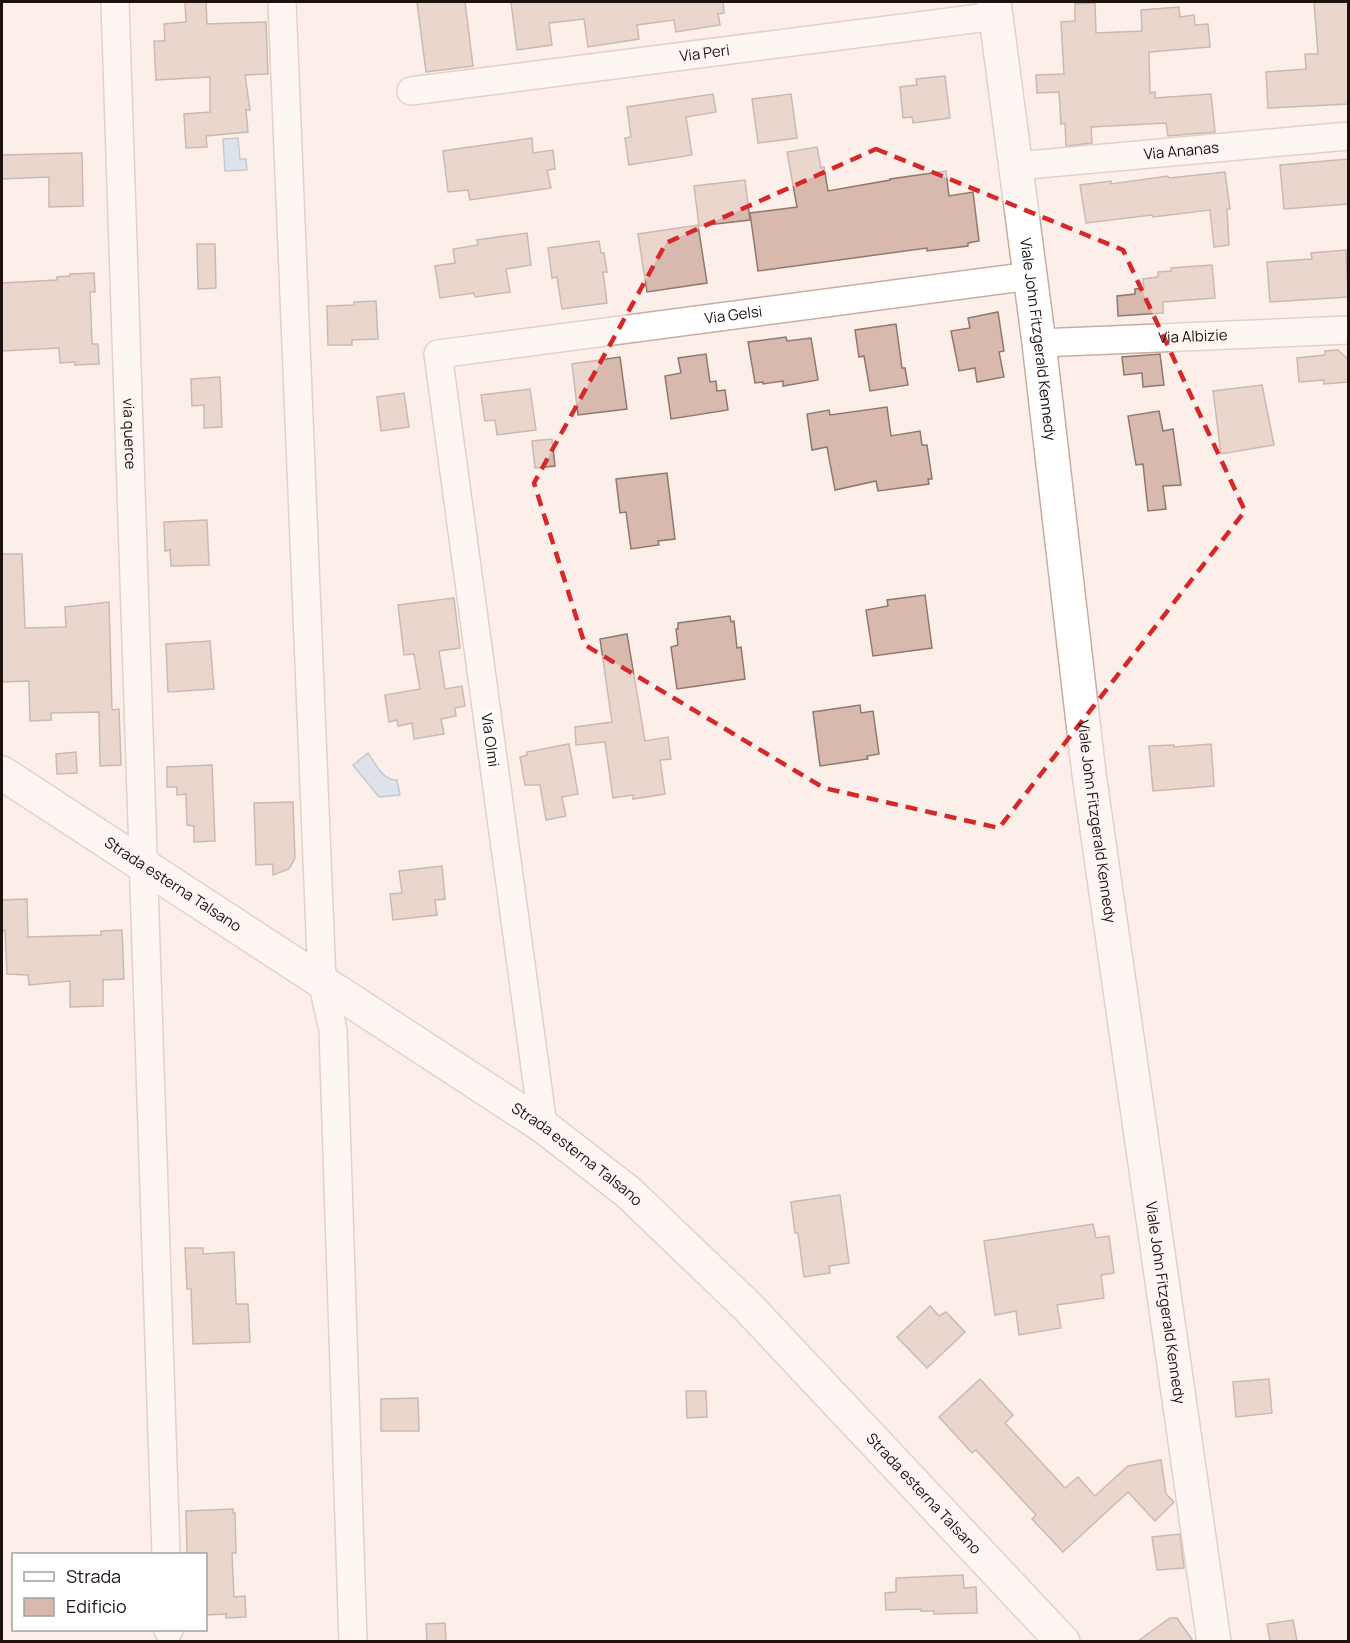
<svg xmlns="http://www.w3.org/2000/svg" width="1350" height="1643" font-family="Manrope,sans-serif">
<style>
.water{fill:#b6d6f0;stroke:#889bac;stroke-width:1.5}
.building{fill:#d7b9ae;stroke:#92776c;stroke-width:1.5}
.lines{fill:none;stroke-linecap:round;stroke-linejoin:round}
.minor-casing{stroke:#c9aca0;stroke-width:30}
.tertiary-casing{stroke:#c9aca0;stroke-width:36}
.minor{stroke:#fff;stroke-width:27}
.tertiary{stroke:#fff;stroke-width:33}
.marked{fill:none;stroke:#d62828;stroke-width:4.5;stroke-dasharray:12 8;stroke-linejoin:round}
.labels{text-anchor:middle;stroke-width:6;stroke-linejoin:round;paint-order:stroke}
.street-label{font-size:15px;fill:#1d120e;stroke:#fff}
</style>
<rect width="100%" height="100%" fill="#fcefea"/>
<!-- water -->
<g class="water">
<polygon points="238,138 240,159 246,159 247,170 225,171 223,139"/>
<path d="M 368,753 C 375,763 383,781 397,780 L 400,795 L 379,797 L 353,765 Z"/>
</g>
<!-- building -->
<g class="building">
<polygon points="185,2 206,2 207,24 266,22 268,74 245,75 250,110 246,110 248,132 206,136 207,147 186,148 184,114 210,112 210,77 156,80 154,41 165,41 164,24 186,22"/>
<polygon points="417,2 465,2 473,66 426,72"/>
<polygon points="511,2 723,2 724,13 718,14 720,25 676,32 674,20 637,25 639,39 588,47 584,19 549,23 552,45 517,50"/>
<polygon points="1314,2 1348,2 1348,104 1268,108 1266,72 1306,69 1305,54 1318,54"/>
<polygon points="1095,3 1096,33 1142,31 1141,10 1179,7 1180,17 1194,15 1195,25 1208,24 1210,47 1149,52 1150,93 1155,92 1155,98 1211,94 1215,132 1168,136 1166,123 1091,127 1092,143 1066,146 1065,123 1061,124 1059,92 1037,93 1036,75 1064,74 1061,22 1075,21 1075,4"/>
<polygon points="945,76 950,118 913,123 912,117 903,118 900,87 917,85 916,79"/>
<polygon points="713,94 716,112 686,117 692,155 629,165 625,138 631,137 627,107"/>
<polygon points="791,94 797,138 758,143 752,99"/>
<polygon points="532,138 533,153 553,150 555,169 547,170 551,188 470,200 468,190 448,192 443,151"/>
<polygon points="817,147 821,168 824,167 828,191 890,180 890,179 946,171 949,196 973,192 979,241 968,243 968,246 927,251 927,248 758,271 750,213 797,207 787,152"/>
<polygon points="82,153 83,206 49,207 49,177 2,179 2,155"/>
<polygon points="1348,159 1348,204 1284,209 1280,165"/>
<polygon points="1225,172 1230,209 1227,209 1229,245 1214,247 1210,210 1153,217 1152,215 1086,223 1080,185 1111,181 1111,184 1168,176 1169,178"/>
<polygon points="745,180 750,220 699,226 694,186"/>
<polygon points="698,225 707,283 647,292 638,234"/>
<polygon points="527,233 531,265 506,269 510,292 475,297 474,293 440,298 435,266 455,263 453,249 478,245 477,240"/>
<polygon points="599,241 601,253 604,253 607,272 603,272 607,303 562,309 557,277 552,278 548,248"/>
<polygon points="197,244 215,244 216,288 198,289"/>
<polygon points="1346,250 1348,297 1270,302 1267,262 1312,259 1311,253"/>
<polygon points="1212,265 1215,298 1163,302 1163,313 1118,316 1117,296 1135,294 1135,289 1144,288 1143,279 1158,277 1158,272 1171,271 1171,268"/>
<polygon points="94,273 95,292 90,292 92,344 98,344 99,364 75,365 75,362 60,363 59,348 2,351 2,283 57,280 57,277 70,276 70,274"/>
<polygon points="376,301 378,339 352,340 352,345 328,345 327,306 354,305 354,302"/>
<polygon points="998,312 1004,351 999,352 1004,377 977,382 975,368 959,371 951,331 970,328 968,318"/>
<polygon points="896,324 902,368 905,368 908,385 870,391 864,356 859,357 855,330"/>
<polygon points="786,337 787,341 811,338 818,380 783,386 783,381 763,384 763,382 755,383 748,342"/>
<polygon points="1338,350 1348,359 1348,382 1324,384 1324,380 1299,382 1297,358 1325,355 1325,351"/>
<polygon points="706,354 710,382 716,381 717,391 725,390 728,410 671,419 665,376 681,373 678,358"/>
<polygon points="1160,354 1164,385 1143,387 1142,373 1124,375 1122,357"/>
<polygon points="620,357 627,409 578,415 572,364"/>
<polygon points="220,377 222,427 204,428 204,405 192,406 191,379"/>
<polygon points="1262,385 1274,445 1221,454 1213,391"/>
<polygon points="530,389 536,430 497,435 495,420 485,421 481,395"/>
<polygon points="404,393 409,427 381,431 377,397"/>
<polygon points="887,407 891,436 920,431 922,445 927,445 932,479 928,479 929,484 878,491 876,481 835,490 827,447 812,450 807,414 829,410 830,415"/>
<polygon points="1159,411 1163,431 1173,429 1181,485 1163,486 1166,509 1148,511 1143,464 1136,465 1128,416"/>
<polygon points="552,439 555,466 535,468 532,441"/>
<polygon points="667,473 675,539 658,541 659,545 631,549 626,512 620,513 616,479"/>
<polygon points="207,520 209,565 171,566 170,550 165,551 164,522"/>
<polygon points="2,554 22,554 25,628 66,627 65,607 109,602 112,710 119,709 121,765 100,766 99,712 51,713 51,720 30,721 29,681 2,682"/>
<polygon points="925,595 932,648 873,656 866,610 888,606 887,600"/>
<polygon points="454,598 460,648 439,651 445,689 462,686 465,706 455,708 456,716 441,719 444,734 414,739 412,723 398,726 397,720 389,722 385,695 420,689 414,654 404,655 398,605"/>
<polygon points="730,616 731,622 734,621 737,648 741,647 745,679 677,689 671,647 678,645 676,629 678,629 678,623"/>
<polygon points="627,634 645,741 668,737 671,759 660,760 665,794 633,799 633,795 613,798 605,742 576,745 575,727 612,722 600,639"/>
<polygon points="210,641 214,689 168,692 166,644"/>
<polygon points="860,705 861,713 873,711 879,754 867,756 868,759 820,766 813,712"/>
<polygon points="569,744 578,794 562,797 566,816 546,820 540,785 525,785 520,757 527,755 527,752"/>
<polygon points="1211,744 1214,786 1153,791 1149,746 1174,745 1174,747"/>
<polygon points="76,752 77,773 57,774 56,754"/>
<polygon points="212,765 215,841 194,842 194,826 187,825 186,794 177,795 177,787 167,787 167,767"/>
<polygon points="293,802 295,858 289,869 273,875 273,864 256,865 254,803"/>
<polygon points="442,866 445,899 435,900 437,915 393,920 390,894 402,893 399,871"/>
<polygon points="27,899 28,937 101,935 101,931 122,930 124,979 103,980 103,1006 70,1007 70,981 29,985 28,975 7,974 5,930 2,931 2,900"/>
<polygon points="840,1195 849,1263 829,1266 830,1273 804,1277 798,1233 795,1233 791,1202"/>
<polygon points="1093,1224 1096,1238 1109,1236 1114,1273 1101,1275 1104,1298 1057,1305 1061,1328 1019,1335 1016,1311 995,1315 984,1241"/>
<polygon points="185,1248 203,1248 203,1254 234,1252 236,1304 248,1304 250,1342 193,1344 191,1289 187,1289"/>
<polygon points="930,1306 939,1316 946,1312 965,1332 927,1368 897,1337"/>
<polygon points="980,1379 1013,1415 1005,1423 1065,1488 1078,1477 1095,1496 1128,1466 1161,1460 1166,1494 1174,1502 1155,1521 1128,1492 1063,1552 1032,1519 1036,1515 976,1450 972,1453 939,1417"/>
<polygon points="1269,1379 1272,1413 1236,1417 1233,1382"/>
<polygon points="686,1391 706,1391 707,1417 687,1418"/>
<polygon points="418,1398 419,1431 381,1431 381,1399"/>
<polygon points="233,1509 233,1513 235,1513 236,1553 232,1553 234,1597 245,1596 246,1617 226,1618 226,1614 206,1615 206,1554 187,1554 186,1511"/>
<polygon points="1180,1534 1184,1568 1157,1570 1152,1537"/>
<polygon points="963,1575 964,1588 976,1587 977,1613 934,1614 934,1611 921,1611 921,1609 886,1610 885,1593 896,1592 896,1578"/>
<polygon points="1170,1618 1177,1618 1193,1641 1138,1641"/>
<polygon points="1293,1620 1297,1641 1270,1641 1267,1624"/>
<polygon points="445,1623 446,1641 427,1641 426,1624"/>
</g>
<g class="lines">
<defs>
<g id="minor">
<path id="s1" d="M 115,2 L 166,1554"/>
<polyline points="282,2 322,981 333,1030 353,1642"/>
<path id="s2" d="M 411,91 L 996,16"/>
<path id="s3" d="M 1016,166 L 1348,136"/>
<path id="s4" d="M 1039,343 L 1348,330"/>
<path id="s5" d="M 543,1126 L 438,354 L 1030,276"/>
<polyline points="168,1630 169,1630"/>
</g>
<g id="tertiary">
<path id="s6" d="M 994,2 L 1039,343 L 1089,774 L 1214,1642"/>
<path id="s7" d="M 2,773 L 543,1126 L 628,1192 L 748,1307 L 1063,1642"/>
</g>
</defs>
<!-- minor casing -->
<use href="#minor" class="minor-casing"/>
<!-- tertiary casing -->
<use href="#tertiary" class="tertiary-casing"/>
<!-- minor -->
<use href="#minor" class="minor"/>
<!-- tertiary -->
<use href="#tertiary" class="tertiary"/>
</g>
<!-- marked area -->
<path d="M0 0H1350V1643H0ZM 876,149 L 1123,250 L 1245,511 L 999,828 L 824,788 L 585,645 L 534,483 L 666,243 Z" fill="#fcefea" fill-opacity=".55" fill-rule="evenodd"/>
<path class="marked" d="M 876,149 L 1123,250 L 1245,511 L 999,828 L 824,788 L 585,645 L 534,483 L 666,243 Z"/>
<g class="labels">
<!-- street labels -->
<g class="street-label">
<text dy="5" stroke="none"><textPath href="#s2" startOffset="296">Via Peri</textPath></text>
<text dy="5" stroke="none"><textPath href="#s3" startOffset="166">Via Ananas</textPath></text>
<text dy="5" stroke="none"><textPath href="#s5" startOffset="1077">Via Gelsi</textPath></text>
<text dy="5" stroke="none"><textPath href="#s4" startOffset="154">Via Albizie</textPath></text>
<text dy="5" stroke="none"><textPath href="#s6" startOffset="340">Viale John Fitzgerald Kennedy</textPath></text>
<text dy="5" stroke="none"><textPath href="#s1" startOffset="432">via querce</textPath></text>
<text transform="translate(490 740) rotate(82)" y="5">Via Olmi</text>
<text dy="5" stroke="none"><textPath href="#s6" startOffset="826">Viale John Fitzgerald Kennedy</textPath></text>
<text dy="5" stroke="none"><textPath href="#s7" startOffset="204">Strada esterna Talsano</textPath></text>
<text dy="5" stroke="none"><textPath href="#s7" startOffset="690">Strada esterna Talsano</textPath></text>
<text dy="5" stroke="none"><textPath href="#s6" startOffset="1312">Viale John Fitzgerald Kennedy</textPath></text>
<text dy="5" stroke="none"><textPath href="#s7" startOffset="1176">Strada esterna Talsano</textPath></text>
</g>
</g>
<!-- border -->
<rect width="1350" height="1643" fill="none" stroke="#1d120e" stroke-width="6"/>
<!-- legend -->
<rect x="12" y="1553" width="195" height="78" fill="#ffffff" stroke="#a5a09f" stroke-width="1.5"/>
<rect x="24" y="1572" width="30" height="9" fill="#ffffff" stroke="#a5a09f" stroke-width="1.5"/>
<text x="66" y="1583" font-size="18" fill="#1d120e">Strada</text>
<rect x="24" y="1598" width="30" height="18" fill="#d7b9ae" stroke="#a5a09f" stroke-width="1.5"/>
<text x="66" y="1613" font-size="18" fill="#1d120e">Edificio</text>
</svg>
